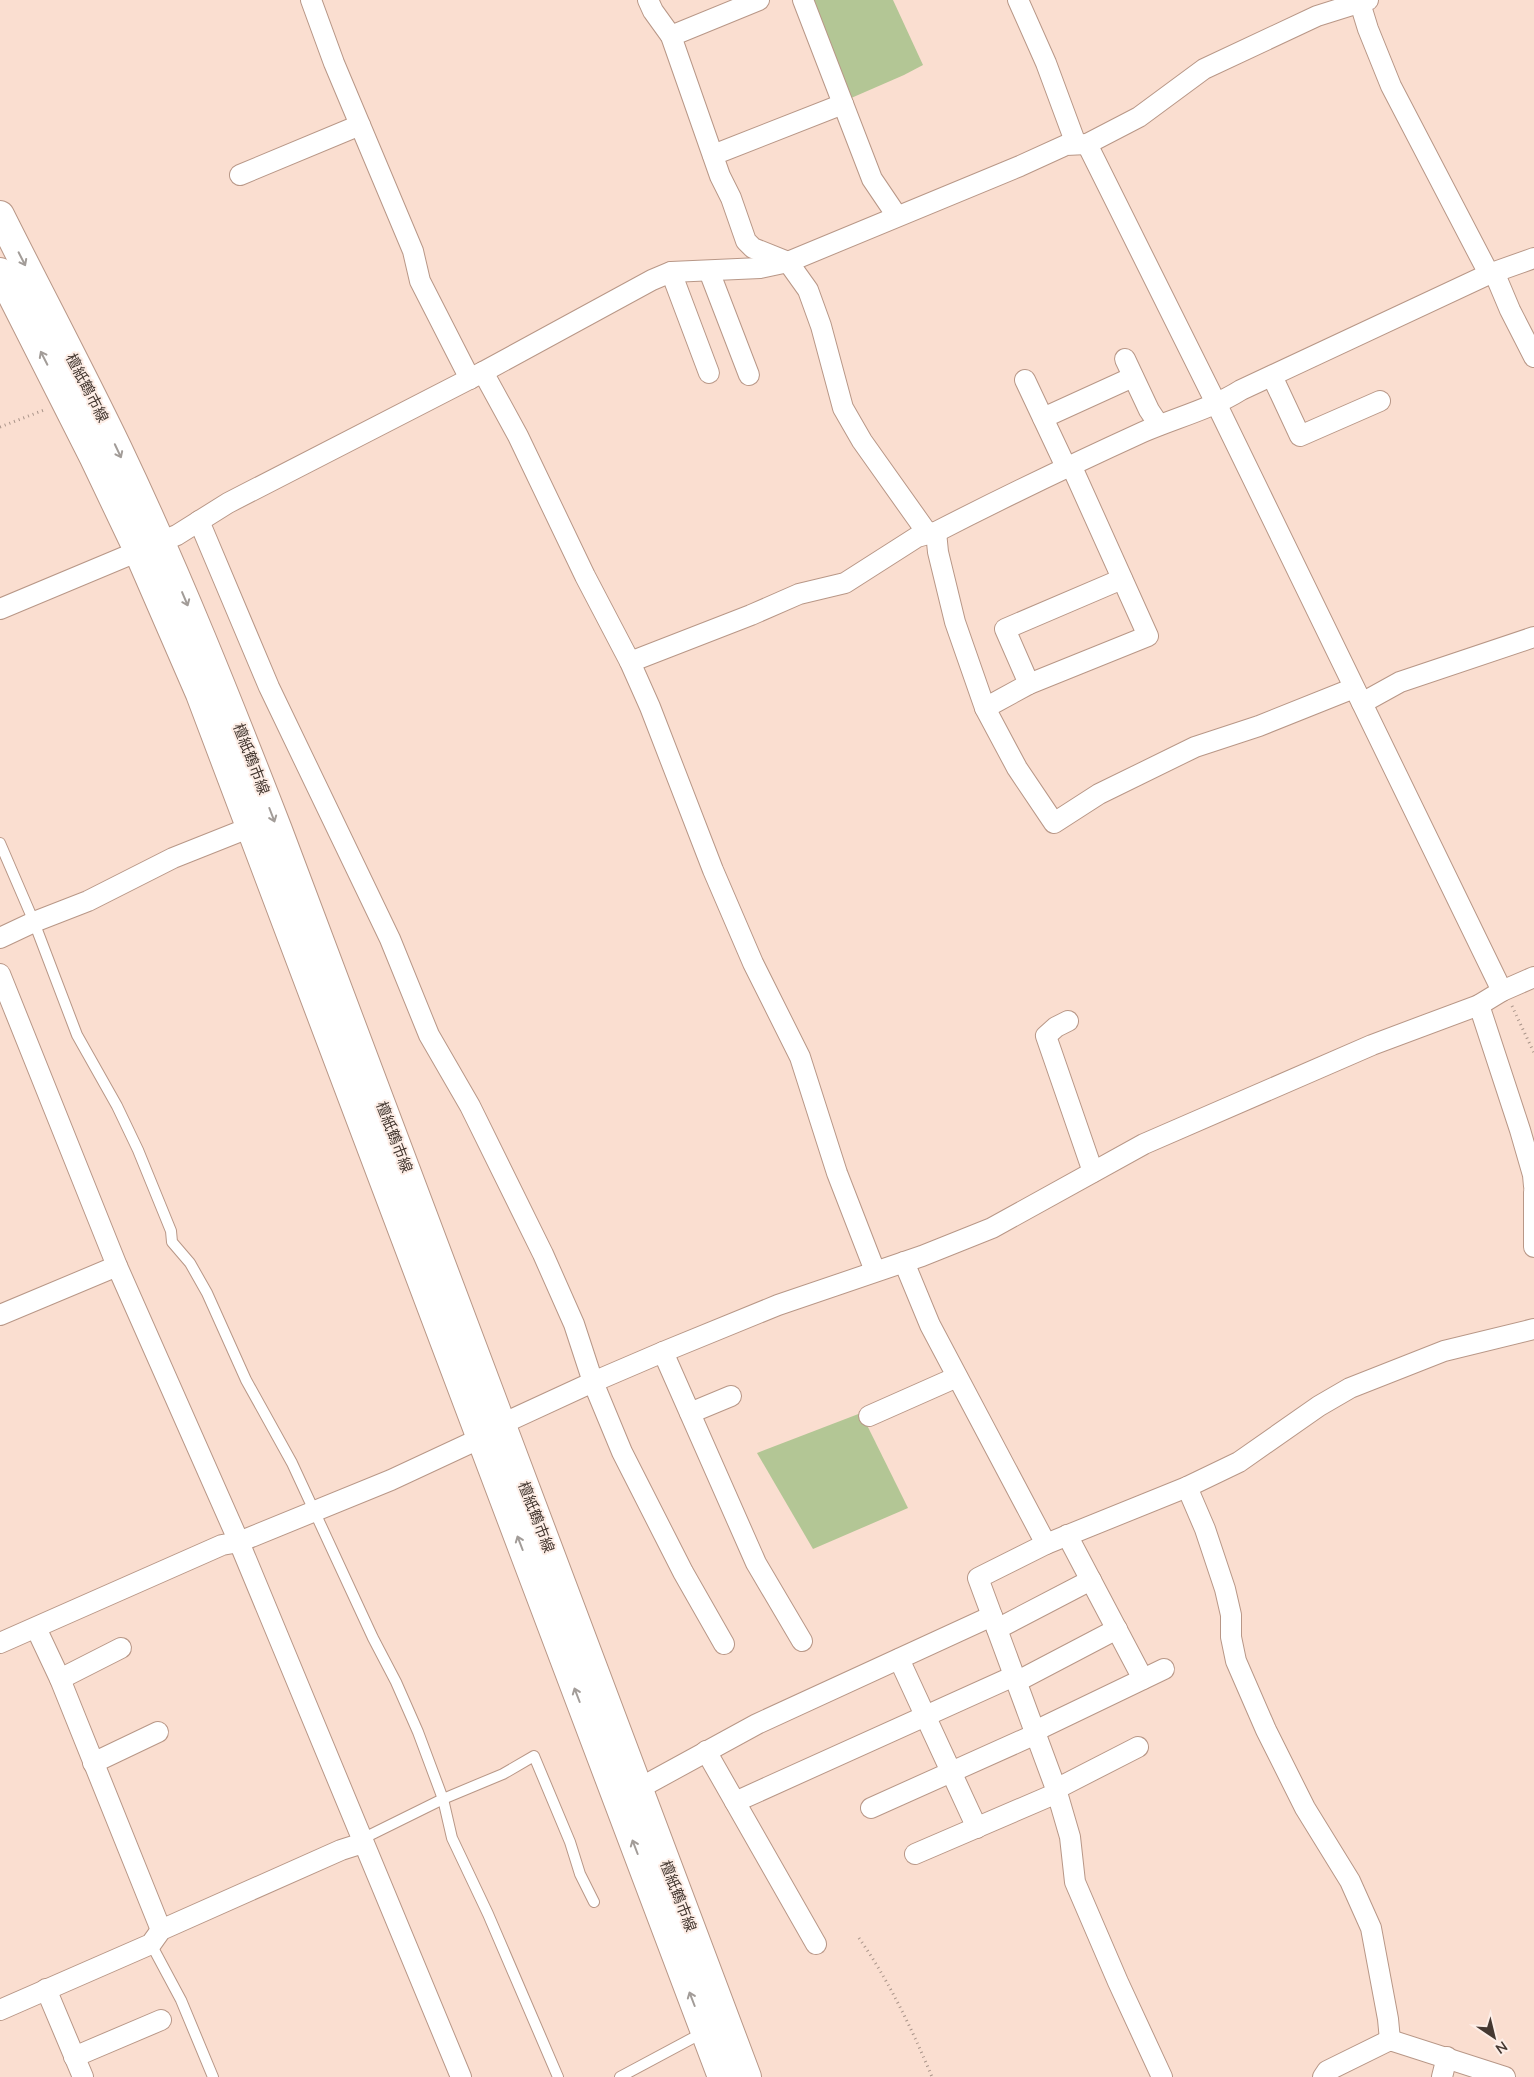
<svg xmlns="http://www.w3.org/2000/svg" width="1534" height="2077" font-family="Mulish,'Noto Sans JP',sans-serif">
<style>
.green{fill:#b3c695}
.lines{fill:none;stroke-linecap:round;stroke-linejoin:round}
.lane-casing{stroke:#b89787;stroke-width:12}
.street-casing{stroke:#b89787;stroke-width:22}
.secondary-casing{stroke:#b89787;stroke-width:30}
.path{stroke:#a99489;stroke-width:3;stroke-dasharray:1 4;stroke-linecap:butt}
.lane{stroke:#fff;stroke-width:10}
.street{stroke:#fff;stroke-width:20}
.secondary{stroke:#fff;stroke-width:28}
.oneway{stroke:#a29c98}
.labels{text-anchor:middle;stroke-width:4;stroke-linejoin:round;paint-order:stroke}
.street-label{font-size:15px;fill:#453831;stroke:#fdeee7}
</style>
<rect width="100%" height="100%" fill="#faded0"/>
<!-- green -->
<g class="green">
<polygon points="806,0 893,0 923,65 904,75 842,102"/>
<polygon points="861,1413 908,1508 813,1549 757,1453"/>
</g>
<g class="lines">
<defs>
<g id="lane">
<polyline points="0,843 34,922 77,1035 117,1106 138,1150 171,1231 172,1242 190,1263 207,1293 246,1380 292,1463 373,1638 396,1682 418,1732 443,1799 452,1838 488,1914 558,2077"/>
<polyline points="362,1839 443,1799 503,1774 534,1756 570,1842 580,1874 594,1902"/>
<polyline points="151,1944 181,2000 213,2077"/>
<polyline points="620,2077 704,2032"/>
</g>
<g id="street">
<polyline points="311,0 334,63 413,251 420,281 470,379"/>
<path d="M 648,0 L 653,11 L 671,36 L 720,176 L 731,198 L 746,241 L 753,248 L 788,262 L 808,290 L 821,326 L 843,408 L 862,441 L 928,534 L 936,532 C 1004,497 1073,464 1143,432 C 1175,418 1211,409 1241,390 L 1489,274 L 1534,258"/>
<polyline points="803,0 872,179 897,216"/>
<polyline points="1018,0 1046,63 1076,144"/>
<polyline points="1360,3 1368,29 1391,86 1489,274"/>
<polyline points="671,36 759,0"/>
<polyline points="1087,144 1216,403 1502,991"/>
<polyline points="713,155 843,104"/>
<polyline points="240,175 360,125"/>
<polyline points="709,271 749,375"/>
<polyline points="671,272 709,373"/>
<polyline points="1494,272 1510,310 1534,357"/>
<polyline points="1125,359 1149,410 1159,425"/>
<polyline points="483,372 518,436 585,576 630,662 650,707 713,870 753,963 800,1057 837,1173 875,1271"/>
<polyline points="1272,376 1300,436 1380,401"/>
<polyline points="1025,380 1066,467"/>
<polyline points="1043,418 1133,377"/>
<polyline points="199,521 269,687 390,939 429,1035 470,1106 543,1254 574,1324 593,1382 622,1452 683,1572 724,1644"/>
<polyline points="936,532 938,552 955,622 985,708 1017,768 1054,823 1099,794 1195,747 1259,726 1354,688"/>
<polyline points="0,609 177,535 228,503 483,372 652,280 671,272 760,268 788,262 1020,166 1066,145 1087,144 1139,117 1204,69 1317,16 1368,0"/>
<polyline points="630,662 751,615 799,594 845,583 917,537 928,534"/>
<polyline points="1029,684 1005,629 1122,579"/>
<polyline points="1362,703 1400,682 1534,637"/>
<polyline points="985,708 1029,684 1148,636 1071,465"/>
<polyline points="0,938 34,922 88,901 173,858 251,827"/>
<polyline points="0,974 117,1266 239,1542 461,2077"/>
<polyline points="1479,1005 1520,1130 1533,1175 1534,1186"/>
<polyline points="1068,1021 1056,1027 1046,1036 1093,1172"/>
<polyline points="1534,1192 1534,1247"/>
<polyline points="904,1262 930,1325 1046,1544 1187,1487 1239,1462 1319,1406 1350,1388 1444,1351 1534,1329"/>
<polyline points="0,1315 117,1266"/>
<polyline points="663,1352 756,1563 802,1641"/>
<polyline points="690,1413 731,1396"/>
<polyline points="869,1416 957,1377"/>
<polyline points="1187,1487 1205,1529 1225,1589 1231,1615 1231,1637 1236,1661 1266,1730 1305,1808 1350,1881 1371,1928 1388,2019 1390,2040"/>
<polyline points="1067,1535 1143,1679"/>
<polyline points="1046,1544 978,1578 1056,1789 1070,1837 1075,1882 1118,1982 1162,2077"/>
<polyline points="36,1628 60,1679 161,1930"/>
<polyline points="997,1629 1091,1580"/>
<polyline points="0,1643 222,1545 239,1542 391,1480 479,1439 502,1424 593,1382 663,1352 778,1305 922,1256 992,1228 1144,1144 1372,1045 1479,1005 1502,991 1534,977"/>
<polyline points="899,1659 977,1828"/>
<polyline points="60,1679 121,1648"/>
<polyline points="1016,1682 1117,1629"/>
<polyline points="1035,1731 1164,1669"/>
<polyline points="706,1751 816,1944"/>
<polyline points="93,1763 158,1732"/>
<polyline points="638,1789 757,1724 992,1616"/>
<polyline points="1056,1789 1138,1747"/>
<polyline points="735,1802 1014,1676"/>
<polyline points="871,1808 1036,1734"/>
<polyline points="915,1854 1057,1793"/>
<polyline points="46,1989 83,2077"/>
<polyline points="0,2010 151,1944 161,1930 341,1850 363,1843"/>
<polyline points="74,2057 161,2020"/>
<polyline points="1323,2077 1327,2071 1390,2040 1505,2077"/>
<polyline points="1442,2077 1447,2057"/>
</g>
<g id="secondary">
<path d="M 0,215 C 39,293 80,370 118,449 C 177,573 228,701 278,830 L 747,2077"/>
<polyline points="0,272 94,458 134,542 200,694 722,2077"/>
</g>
</defs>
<!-- lane casing -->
<use href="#lane" class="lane-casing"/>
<!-- street casing -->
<use href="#street" class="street-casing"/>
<!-- secondary casing -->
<use href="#secondary" class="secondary-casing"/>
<!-- path -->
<g class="path">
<polyline points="0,427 44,410"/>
<polyline points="1512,1006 1534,1053"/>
<path d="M 859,1938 C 889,1981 912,2029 932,2077"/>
</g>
<!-- lane -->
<use href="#lane" class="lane"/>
<!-- street -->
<use href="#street" class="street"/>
<!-- secondary -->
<use href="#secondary" class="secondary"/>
</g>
<!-- one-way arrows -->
<defs><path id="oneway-shaft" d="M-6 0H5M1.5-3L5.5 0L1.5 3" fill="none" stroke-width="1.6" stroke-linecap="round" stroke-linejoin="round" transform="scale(1.25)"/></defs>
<g class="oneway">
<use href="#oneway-shaft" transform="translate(22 259) rotate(63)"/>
<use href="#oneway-shaft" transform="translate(44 358) rotate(-117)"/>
<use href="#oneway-shaft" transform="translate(118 451) rotate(65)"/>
<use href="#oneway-shaft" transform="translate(185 599) rotate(67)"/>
<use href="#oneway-shaft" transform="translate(272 815) rotate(69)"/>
<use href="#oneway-shaft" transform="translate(520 1543) rotate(-111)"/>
<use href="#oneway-shaft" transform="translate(577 1695) rotate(-111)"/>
<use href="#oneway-shaft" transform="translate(635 1847) rotate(-111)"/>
<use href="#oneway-shaft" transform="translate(692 1999) rotate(-111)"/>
</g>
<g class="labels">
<!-- street labels -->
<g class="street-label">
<text transform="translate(87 388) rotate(63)" y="5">檀紙鶴市線</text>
<text transform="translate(251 759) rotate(69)" y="5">檀紙鶴市線</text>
<text transform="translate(394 1137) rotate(69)" y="5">檀紙鶴市線</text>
<text transform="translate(536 1517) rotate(69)" y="5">檀紙鶴市線</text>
<text transform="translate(678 1896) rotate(69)" y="5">檀紙鶴市線</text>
</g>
</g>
<!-- north arrow -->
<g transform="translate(1494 2037) rotate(145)" stroke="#fdeee7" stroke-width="4" paint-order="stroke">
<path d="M0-4L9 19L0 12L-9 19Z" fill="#453831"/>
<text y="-8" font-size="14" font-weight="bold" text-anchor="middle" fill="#453831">N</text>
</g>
</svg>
